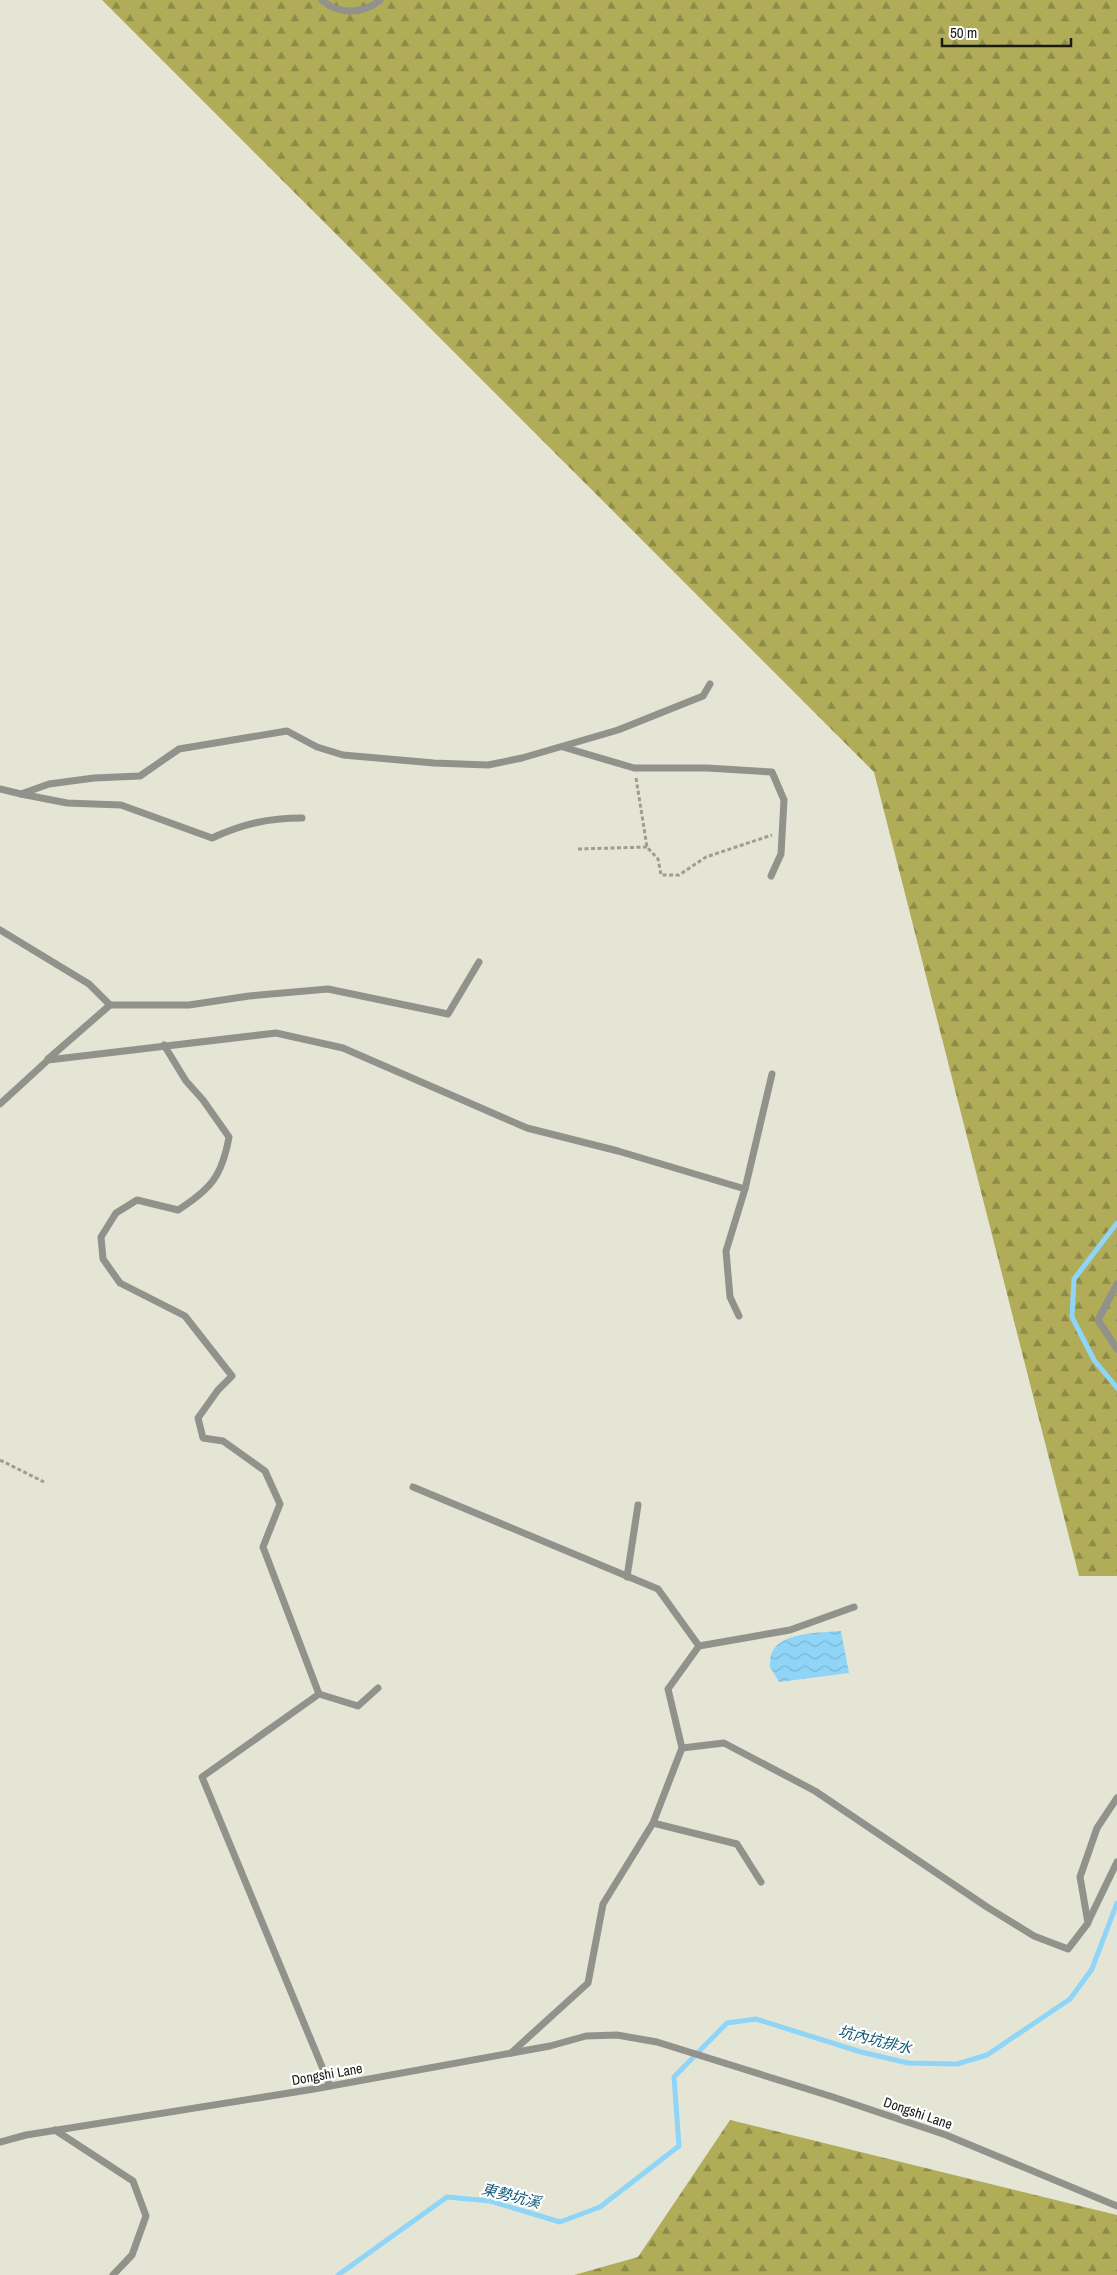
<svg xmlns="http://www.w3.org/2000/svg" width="1117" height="2275" font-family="'Archivo Narrow','Noto Sans TC',sans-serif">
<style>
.forest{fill:url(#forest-firs)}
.water{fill:url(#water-waves)}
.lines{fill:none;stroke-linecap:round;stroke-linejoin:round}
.stream{stroke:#8fd5f7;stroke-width:5}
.path{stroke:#9d9d91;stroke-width:3;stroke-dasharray:4 2.5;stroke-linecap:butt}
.service{stroke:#92928c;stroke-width:7}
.labels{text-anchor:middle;stroke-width:4.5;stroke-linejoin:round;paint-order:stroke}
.street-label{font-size:14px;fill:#1a1a15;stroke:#fff}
.water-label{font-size:15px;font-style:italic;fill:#0f5976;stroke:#fff}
</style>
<defs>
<pattern id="forest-firs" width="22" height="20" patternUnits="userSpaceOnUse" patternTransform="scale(1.25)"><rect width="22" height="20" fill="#b0ac58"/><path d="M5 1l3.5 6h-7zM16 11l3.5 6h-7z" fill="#8e8b48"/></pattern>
<pattern id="water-waves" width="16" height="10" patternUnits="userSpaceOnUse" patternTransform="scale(1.25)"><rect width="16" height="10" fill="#8fd5f7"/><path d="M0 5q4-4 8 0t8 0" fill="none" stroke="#7bb6d3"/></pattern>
</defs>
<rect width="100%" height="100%" fill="#e5e5d5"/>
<!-- forest -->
<g class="forest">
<polygon points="102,0 1117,0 1117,1576 1079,1576 874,772"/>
<polygon points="730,2120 1117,2215 1117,2275 574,2275 638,2257"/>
</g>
<!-- water -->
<path class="water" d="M 841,1631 L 849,1673 L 779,1682 L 770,1667 C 770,1662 770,1656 772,1652 C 783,1631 821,1633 841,1631 Z"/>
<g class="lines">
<!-- stream -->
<g class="stream">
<polyline points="1117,1223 1074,1279 1072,1317 1094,1360 1117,1388"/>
<polyline points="338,2275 447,2197 490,2201 560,2222 600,2207 679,2146 674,2077 727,2023 756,2019 861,2052 908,2063 957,2064 987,2055 1070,1999 1092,1969 1117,1903"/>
</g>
<!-- path -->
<g class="path">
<polyline points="636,778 647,847 658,859 661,875 679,875 706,857 772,835"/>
<polyline points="578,849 647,847"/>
<polyline points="0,1460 44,1482"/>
</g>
<!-- service -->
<g class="service">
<path d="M 322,0 C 338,15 364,14 380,0"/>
<polyline points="563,747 634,768 707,768 772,772 784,800 781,854 771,876"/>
<polyline points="0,789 21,794 49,784 94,778 140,776 179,749 287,731 317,747 343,755 434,763 488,765 522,758 618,730 703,696 710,684"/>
<path d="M 21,794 L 67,803 L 121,805 L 212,838 C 243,824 268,818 302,818"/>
<polyline points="0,930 89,984 110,1005"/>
<path d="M 164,1045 L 186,1081 L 203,1100 L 229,1137 C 222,1176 211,1189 178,1210 L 137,1200 L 116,1213 L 101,1237 L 103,1259 L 120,1283 L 185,1316 L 232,1376 L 218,1390 L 198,1418 L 203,1438 L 223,1441 L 265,1471 L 280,1504 L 263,1547 L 319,1694 L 202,1777 L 330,2086"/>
<polyline points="48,1059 110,1005 189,1005 249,996 328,989 448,1014 479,962"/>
<polyline points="0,1104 48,1060 276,1033 343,1048 527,1128 618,1151 745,1189"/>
<polyline points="1117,1284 1098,1320 1117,1349"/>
<polyline points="739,1316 730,1297 726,1251 745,1189 772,1074"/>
<polyline points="413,1487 658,1589 699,1646 668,1689 682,1748 653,1823 603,1904 588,1983 511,2053"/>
<polyline points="627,1577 638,1505"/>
<polyline points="699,1646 790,1630 854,1607"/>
<polyline points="319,1694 358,1706 378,1688"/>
<polyline points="682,1748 724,1743 815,1791 987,1907 1034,1936 1068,1949 1088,1923 1080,1877 1097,1828 1117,1798"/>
<polyline points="653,1823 737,1844 761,1882"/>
<polyline points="1088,1922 1117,1862"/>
<polyline points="55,2130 133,2181 146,2216 132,2255 113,2275"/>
<polyline points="0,2142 26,2135 314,2089 550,2046 586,2036 617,2035 657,2042 833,2097 946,2135 1117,2206"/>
</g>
</g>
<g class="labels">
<!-- street labels -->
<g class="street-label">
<text transform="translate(327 2074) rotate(-10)" y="5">Dongshi Lane</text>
<text transform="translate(918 2113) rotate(19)" y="5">Dongshi Lane</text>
</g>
<!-- water labels -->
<g class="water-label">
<text transform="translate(875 2040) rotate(14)" y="5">坑內坑排水</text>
<text transform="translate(511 2196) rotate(14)" y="5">東勢坑溪</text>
</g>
</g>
<!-- scale -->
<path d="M942 38v8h129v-8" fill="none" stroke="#1a1a15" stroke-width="2.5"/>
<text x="950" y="38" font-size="15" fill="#1a1a15" stroke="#ffffff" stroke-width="4" paint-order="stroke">50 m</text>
</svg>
